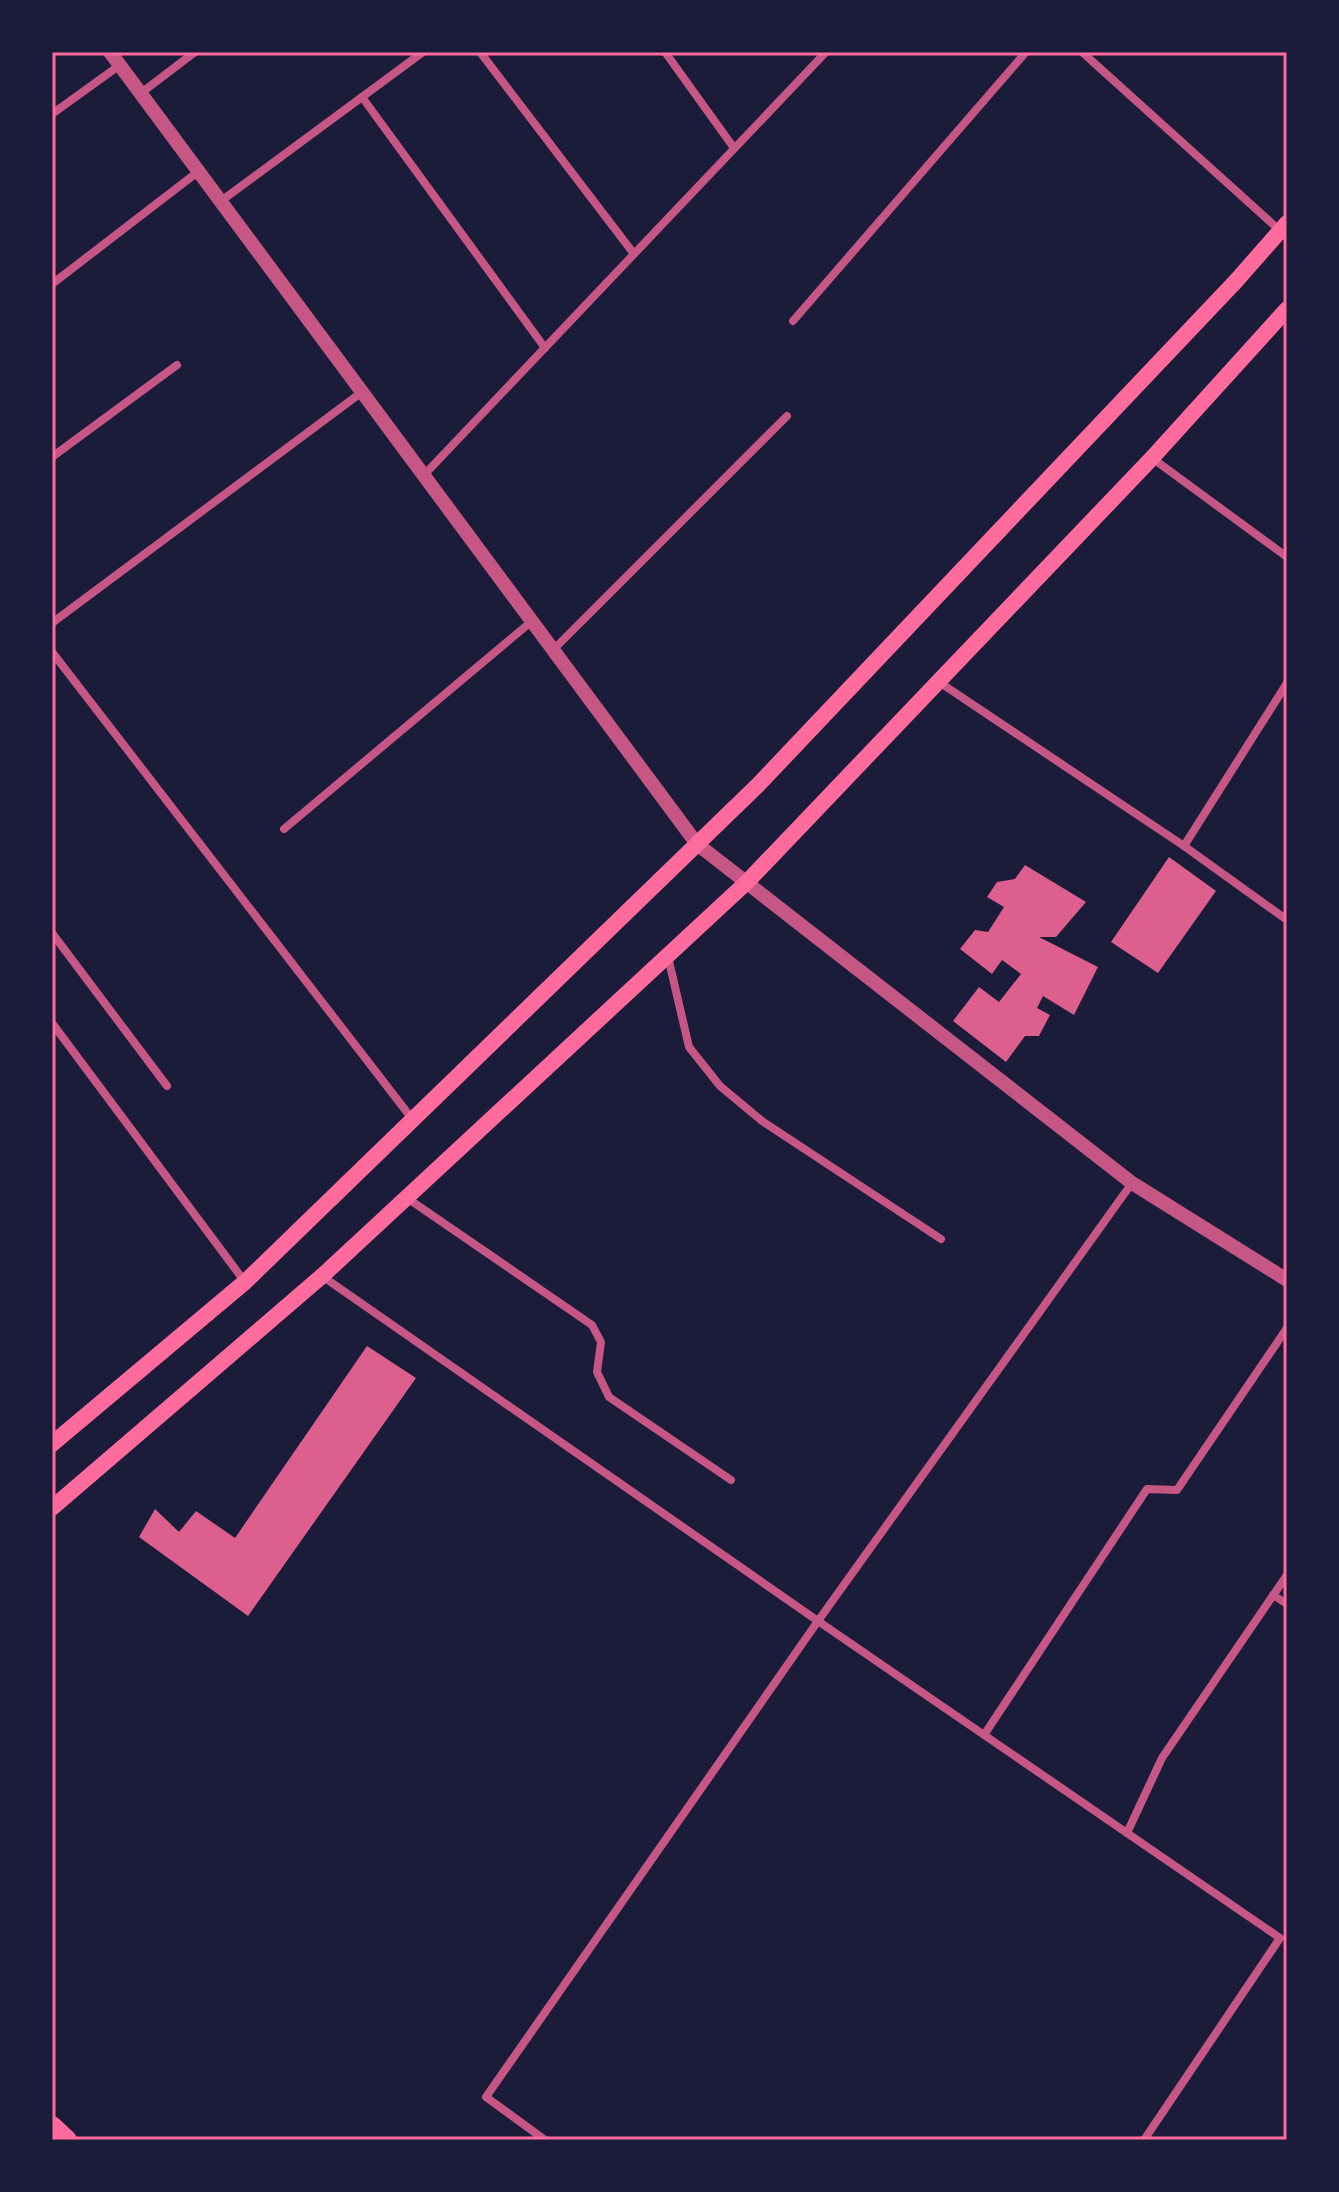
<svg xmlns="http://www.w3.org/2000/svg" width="1339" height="2192" font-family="Roboto,sans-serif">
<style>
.building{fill:#dd5f8e}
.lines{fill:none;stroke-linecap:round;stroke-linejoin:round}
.minor{stroke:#c65784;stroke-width:8}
.tertiary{stroke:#c65784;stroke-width:14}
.secondary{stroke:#ff6b9d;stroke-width:16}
.primary{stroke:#ff6b9d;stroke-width:20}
.neatline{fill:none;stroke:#ff6b9d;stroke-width:3}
</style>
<rect width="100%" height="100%" fill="#1b1b3a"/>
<!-- building -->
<g class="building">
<polygon points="1169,857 1216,891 1158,973 1111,942"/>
<polygon points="1025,865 1086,902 1056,937 1039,937 1098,967 1074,1015 1043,996 1037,1008 1050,1015 1039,1036 1025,1036 1006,1062 953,1021 979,987 999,1002 1021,974 1002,960 992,974 960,949 975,930 988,932 1004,907 987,897 997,882 1015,879"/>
<polygon points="367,1346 416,1378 248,1616 139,1537 155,1509 179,1532 196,1511 235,1538"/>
</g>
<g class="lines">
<!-- minor -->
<g class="minor">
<polyline points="480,52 634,254"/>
<polyline points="665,52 734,148"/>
<polyline points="1082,52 1287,237"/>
<polyline points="141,93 195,52"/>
<polyline points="362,97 545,348"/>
<polyline points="52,114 120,65"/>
<polyline points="221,201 423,52"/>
<polyline points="52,284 199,171"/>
<polyline points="793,321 1026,52"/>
<polyline points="52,457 177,365"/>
<polyline points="1152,458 1287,557"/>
<polyline points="424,475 826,52"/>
<polyline points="52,623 362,392"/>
<polyline points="553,650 787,416"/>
<polyline points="52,652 413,1120"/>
<polyline points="939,682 1184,846 1287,920"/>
<polyline points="284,829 532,621"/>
<polyline points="1184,846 1287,683"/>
<polyline points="52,933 167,1086"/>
<polyline points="668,957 689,1047 720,1086 762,1121 941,1239"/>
<polyline points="52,1023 245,1282"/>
<polyline points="1132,1183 818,1621 1280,1938 1144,2140"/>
<polyline points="407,1198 592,1325 601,1342 597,1372 609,1397 731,1480"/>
<polyline points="322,1276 818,1621 486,2097 545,2140"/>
<polyline points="1273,1595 1287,1604"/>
<polyline points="984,1735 1147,1489 1177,1490 1287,1328"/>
<polyline points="1127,1833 1162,1758 1287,1575"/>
</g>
<!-- tertiary -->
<polyline class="tertiary" points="110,52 697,844 1132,1183 1287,1280"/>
<!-- secondary -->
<g class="secondary">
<polyline points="52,1444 245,1282 758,785 1236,281 1287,223"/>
<polyline points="52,1508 322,1276 747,882 1152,458 1287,309"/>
</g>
<!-- primary -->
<polyline class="primary" points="52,2126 67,2140"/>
</g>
<!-- border -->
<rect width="1339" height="2192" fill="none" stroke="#1b1b3a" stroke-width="108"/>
<rect x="54" y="54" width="1231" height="2084" class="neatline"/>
</svg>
